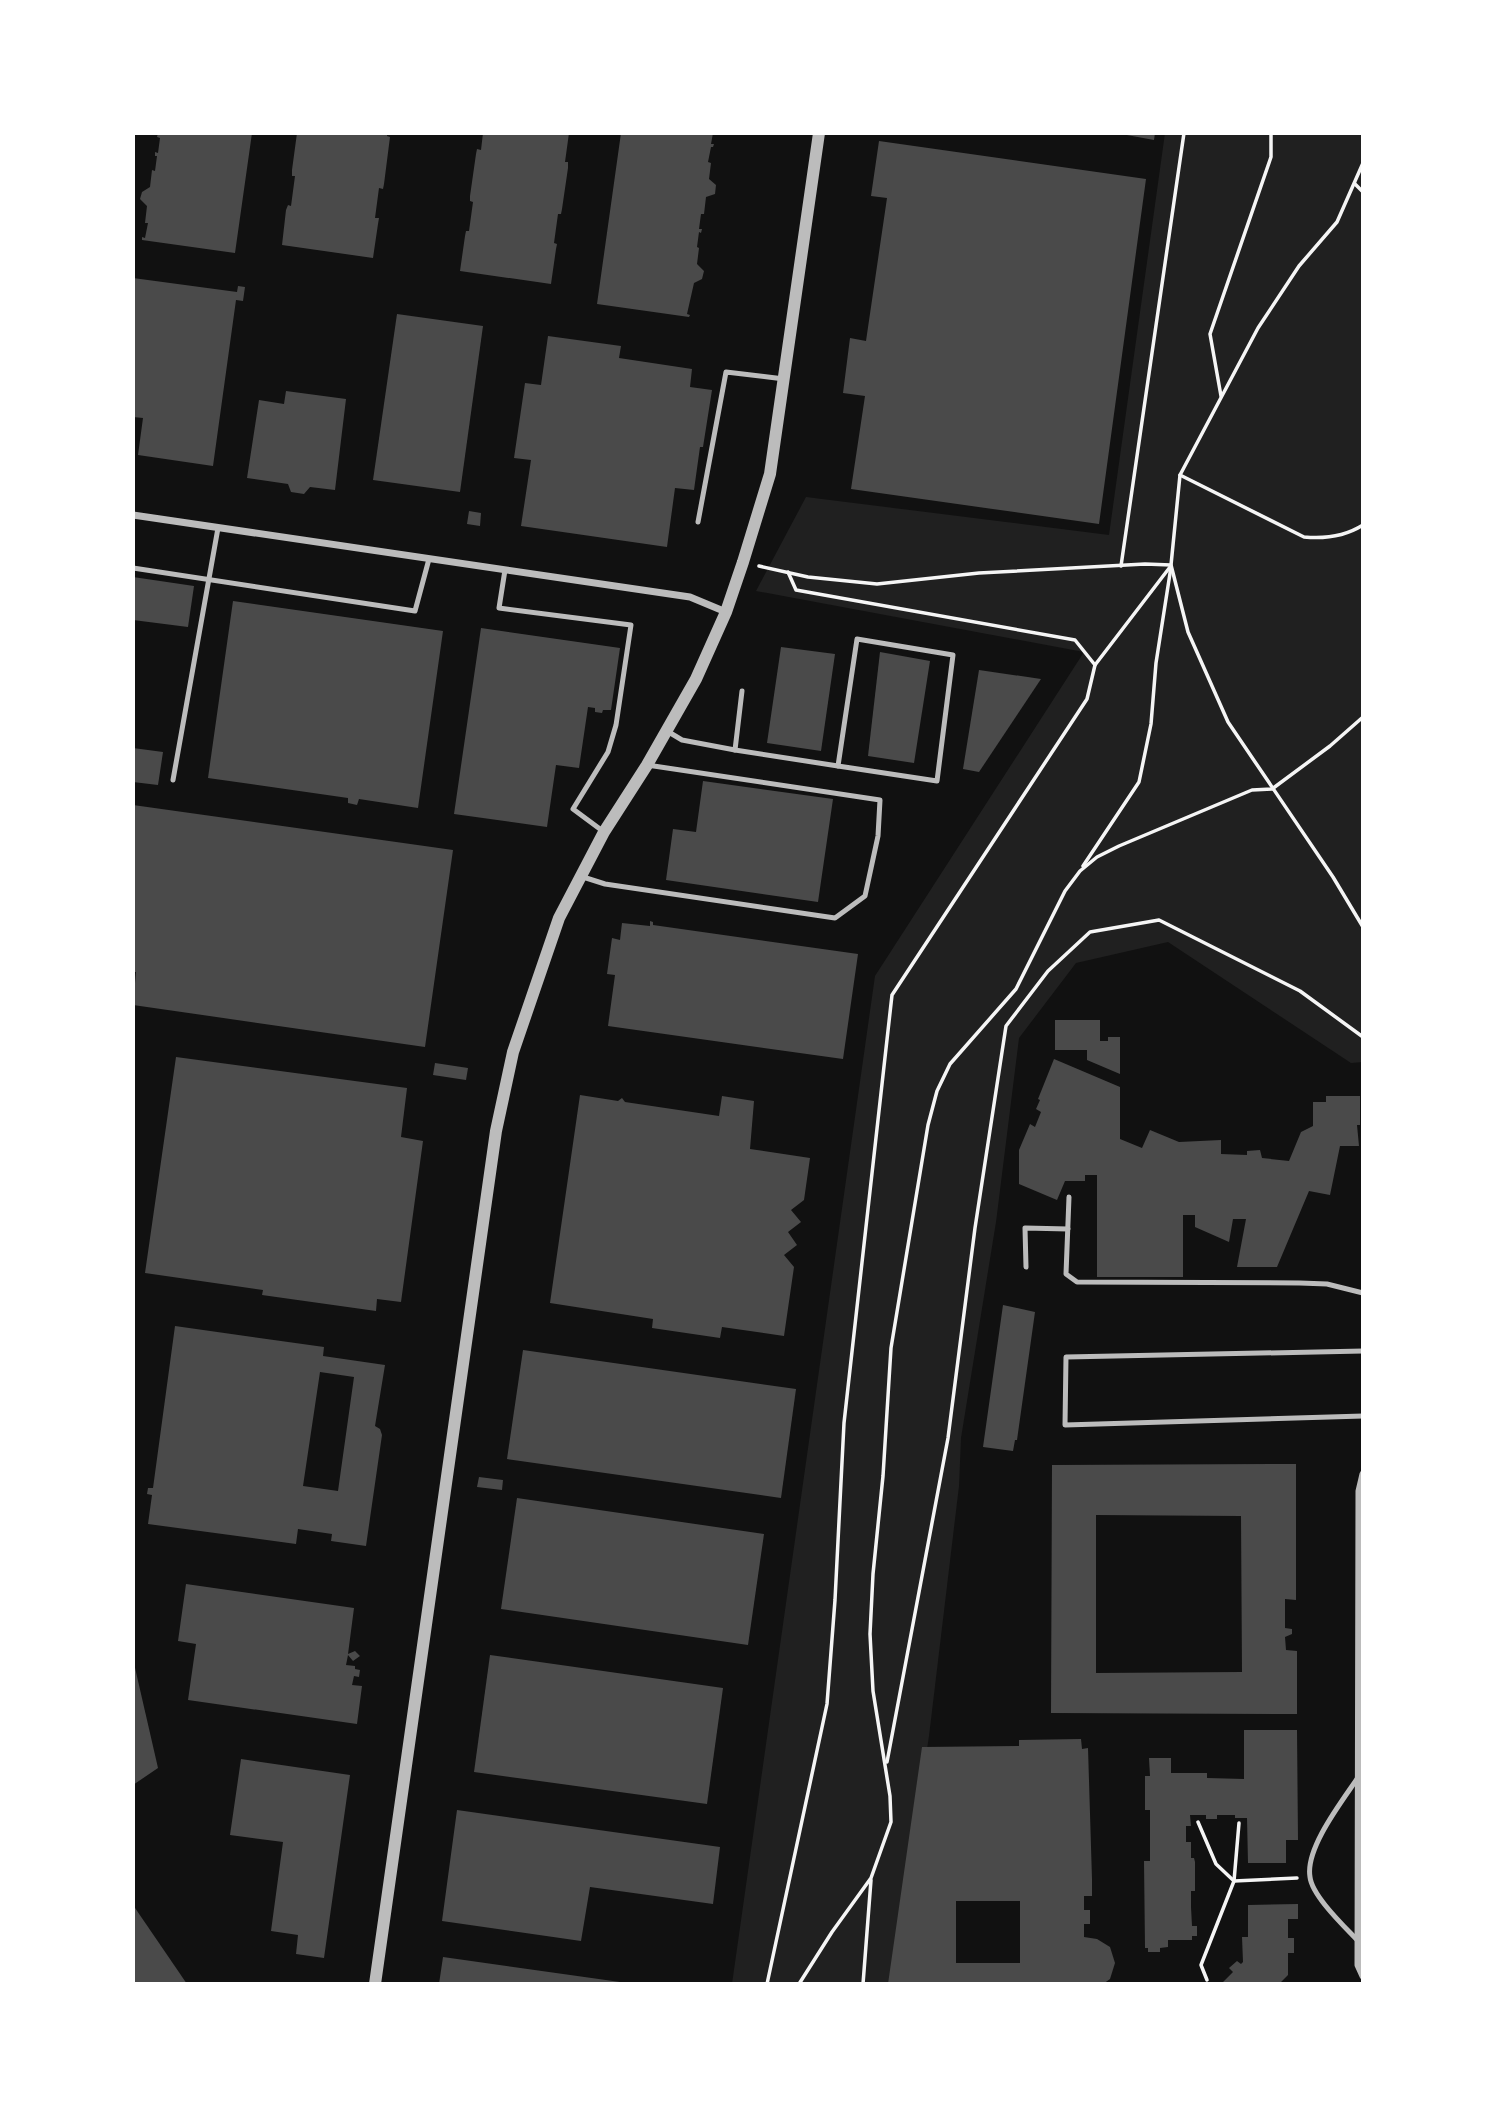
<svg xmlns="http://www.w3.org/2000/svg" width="1496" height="2117" font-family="Cabin,sans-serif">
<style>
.green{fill:#202020}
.building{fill:#4a4a4a;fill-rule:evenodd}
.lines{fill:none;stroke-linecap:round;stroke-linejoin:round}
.path{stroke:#f5f5f5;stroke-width:3.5}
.service{stroke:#bcbcbc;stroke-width:5}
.minor{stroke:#bcbcbc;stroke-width:7}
.tertiary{stroke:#bcbcbc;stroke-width:12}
</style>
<rect width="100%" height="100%" fill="#111"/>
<!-- green -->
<polygon class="green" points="1165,133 1363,133 1363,1062 1351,1063 1168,942 1076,963 1019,1038 996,1222 961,1438 959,1486 929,1736 891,1984 732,1984 875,976 1084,652 756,591 806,497 1109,535"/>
<!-- building -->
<g class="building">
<polygon points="158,133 252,133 235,253 142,240 142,237 145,238 148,223 145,223 147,206 140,199 142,192 150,187 152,170 155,171 157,156 155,156 155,152 158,153 160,138 157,137"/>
<polygon points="297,133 387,133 387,136 390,137 384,184 383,189 379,188 375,218 379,218 378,224 373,258 282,245 286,210 288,205 291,206 295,176 292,176 292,170"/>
<polygon points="483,133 569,133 565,162 568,162 568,168 562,209 561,214 558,214 554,243 557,244 556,249 551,284 460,271 465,236 466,231 469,231 473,202 470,201 470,196 476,154 477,149 481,150"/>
<polygon points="621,133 713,133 711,144 714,144 713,147 711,147 708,162 711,163 709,179 716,185 715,194 706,197 704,214 701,214 699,229 702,229 701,233 699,232 697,247 699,248 697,264 704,271 702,279 694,283 687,314 690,315 689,317 597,304"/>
<polygon points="1116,133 1155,133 1154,140"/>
<polygon points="879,141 1146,179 1099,524 851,489 865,396 843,393 850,338 866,341 887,198 871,196"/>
<polygon points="133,278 237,292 238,286 245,287 243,301 236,300 213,466 138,455 143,418 133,417"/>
<polygon points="397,314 483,326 460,492 373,480"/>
<polygon points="548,336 621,346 619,358 692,369 690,387 712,390 703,447 700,447 694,490 675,488 667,547 521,526 531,460 514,458 525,383 541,385"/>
<polygon points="286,391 346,399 335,490 310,487 304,494 291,492 288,484 247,478 259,400 284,404"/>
<polygon points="469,511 481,513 480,526 467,524"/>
<polygon points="133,577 194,586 188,627 133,620"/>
<polygon points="233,601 443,631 418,808 359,799 357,805 348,803 348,798 208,778"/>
<polygon points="481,628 620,648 611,710 603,710 602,713 595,712 595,708 588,707 579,768 556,765 547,827 454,814"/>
<polygon points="781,647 835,654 821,751 767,743"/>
<polygon points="880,652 930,661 914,763 868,756"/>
<polygon points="979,670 1041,679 979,772 963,769"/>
<polygon points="133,748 163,752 158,785 133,782"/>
<polygon points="703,781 833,799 818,902 666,880 673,829 696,832"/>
<polygon points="133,805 453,850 425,1047 133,1005 136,972 133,972"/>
<polygon points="650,921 653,922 653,925 858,954 843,1059 608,1026 615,975 607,974 612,938 620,940 622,923 650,926"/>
<polygon points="1055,1020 1100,1020 1100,1041 1108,1041 1108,1037 1120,1037 1120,1074 1087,1060 1087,1050 1055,1050"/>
<polygon points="176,1057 407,1088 401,1137 423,1141 401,1302 377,1299 376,1311 262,1295 263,1290 145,1273"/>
<polygon points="1054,1059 1120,1087 1120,1139 1142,1148 1150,1130 1179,1142 1221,1140 1221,1154 1247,1155 1247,1151 1260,1150 1262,1158 1289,1161 1301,1132 1313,1126 1313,1102 1326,1102 1326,1096 1360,1096 1360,1125 1357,1125 1359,1146 1340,1146 1330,1195 1309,1191 1277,1267 1237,1267 1246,1219 1233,1219 1229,1242 1195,1227 1195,1215 1183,1215 1183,1277 1097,1277 1097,1175 1085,1175 1085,1181 1065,1181 1057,1200 1019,1184 1019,1150 1030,1124 1035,1127 1041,1112 1036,1109 1040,1100 1038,1099"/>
<polygon points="435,1063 468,1068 466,1080 433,1075"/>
<polygon points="580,1095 618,1101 622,1098 625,1102 719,1116 722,1096 754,1101 750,1149 810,1158 804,1200 791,1210 801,1222 788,1232 797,1245 784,1255 794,1267 784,1336 722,1327 720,1338 652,1328 653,1319 550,1303"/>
<polygon points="1003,1305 1035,1312 1017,1440 1015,1440 1013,1451 983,1447"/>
<path d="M 175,1326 L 324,1347 L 323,1356 L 385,1365 L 375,1426 L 380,1429 L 382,1435 L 366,1546 L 331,1541 L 332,1534 L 298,1529 L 296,1544 L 148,1524 L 152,1495 L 147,1494 L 148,1488 L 153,1488 ZM 320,1372 L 354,1377 L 338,1491 L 303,1486 Z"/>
<polygon points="523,1350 796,1389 781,1498 507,1459"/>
<path d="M 1296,1464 L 1296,1600 L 1285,1599 L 1285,1628 L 1292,1629 L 1292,1634 L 1285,1637 L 1286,1650 L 1297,1651 L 1297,1714 L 1051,1713 L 1052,1465 ZM 1096,1515 L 1241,1516 L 1242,1672 L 1096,1673 Z"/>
<polygon points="479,1477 503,1480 502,1490 477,1487"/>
<polygon points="517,1498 764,1534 748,1645 501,1609"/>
<polygon points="186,1584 354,1608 348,1654 355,1651 360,1656 353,1661 348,1655 346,1665 355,1666 355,1669 360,1670 359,1677 354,1676 352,1685 362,1686 357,1724 188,1700 196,1644 178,1641"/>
<polygon points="490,1655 723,1688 707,1804 474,1772"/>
<polygon points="133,1659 158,1768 133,1785"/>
<polygon points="1244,1730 1297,1730 1298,1840 1286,1840 1286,1863 1248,1863 1247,1818 1235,1818 1235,1815 1217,1815 1217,1819 1206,1819 1206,1815 1190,1815 1191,1826 1186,1826 1186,1842 1191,1842 1191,1858 1194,1858 1195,1862 1195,1891 1191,1891 1191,1907 1192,1926 1197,1926 1197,1936 1192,1936 1192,1940 1168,1940 1168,1947 1160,1948 1160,1952 1148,1952 1148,1948 1145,1948 1144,1861 1150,1861 1150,1810 1145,1810 1145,1776 1150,1776 1149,1758 1171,1758 1171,1773 1207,1773 1207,1778 1244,1779"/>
<path d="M 1081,1739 L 1082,1749 L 1088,1748 L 1092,1879 L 1092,1896 L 1084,1896 L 1084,1910 L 1090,1910 L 1090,1924 L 1084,1924 L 1084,1937 L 1097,1939 L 1110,1947 L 1115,1963 L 1110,1979 L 1103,1984 L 888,1984 L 922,1747 L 1019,1746 L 1019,1740 ZM 956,1901 L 1020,1901 L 1020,1963 L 956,1963 Z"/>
<polygon points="241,1759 350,1775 324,1958 296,1954 298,1935 271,1931 283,1842 230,1835"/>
<polygon points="457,1810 720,1847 713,1904 590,1887 581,1941 442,1921"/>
<polygon points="1298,1904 1298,1919 1288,1919 1288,1938 1294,1938 1294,1953 1288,1953 1288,1975 1279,1984 1221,1984 1233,1972 1229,1968 1237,1961 1241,1964 1243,1962 1242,1937 1248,1937 1248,1905"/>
<polygon points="133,1905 187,1984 133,1984"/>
<polygon points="443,1957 620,1982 620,1984 439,1984"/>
</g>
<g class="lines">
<!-- path -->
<g class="path">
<polyline points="1363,163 1337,222 1299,266 1258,328 1180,475 1171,565 1188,632 1228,722 1333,877 1363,927"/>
<polyline points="1355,184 1363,192"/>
<polyline points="1221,396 1210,334 1271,157 1271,133"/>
<path d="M 1180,475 L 1304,537 C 1325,539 1344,537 1363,525"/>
<polyline points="759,566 808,577 877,584 979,573 1145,564 1171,565"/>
<polyline points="1121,566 1184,133"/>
<polyline points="1095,665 1170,567"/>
<polyline points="1083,866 1139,782 1151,724 1156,663 1171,567"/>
<polyline points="887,1762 948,1438 975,1228 1006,1026 1048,971 1090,932 1159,920 1300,991 1363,1037"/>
<polyline points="1198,1822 1216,1864 1234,1881 1297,1878"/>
<polyline points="1207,1980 1201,1965 1234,1881 1239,1823"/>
<polyline points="767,1984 827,1704 835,1600 844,1423 892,995 1087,699 1095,665 1075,640 796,590 788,572"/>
<polyline points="799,1984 832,1932 871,1878 891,1822 890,1796 873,1691 870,1634 873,1574 883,1476 891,1348 928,1125 937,1091 950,1064 1016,989 1065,891 1080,871 1097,857 1119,846 1252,790 1272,789 1330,746 1363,717"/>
<polyline points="863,1984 871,1880"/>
</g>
<!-- service -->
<g class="service">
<polyline points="698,522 726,372 784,379"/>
<polyline points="133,568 415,611 429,559"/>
<polyline points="505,570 499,608 631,625 616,725 608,752 573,809 604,832"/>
<polygon points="857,639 953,655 937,781 838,766"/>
<polyline points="667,731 682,740 735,750 838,766"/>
<polyline points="735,750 742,691"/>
<polyline points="173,780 218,528"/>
<polyline points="583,877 605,884 835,918 865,896 878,836 880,800 647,765"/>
<polyline points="1069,1197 1066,1274 1077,1282 1300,1283 1327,1284 1363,1293"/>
<polyline points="1026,1267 1025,1228 1068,1229"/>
<polyline points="1363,1351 1066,1357 1065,1425 1363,1416"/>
<path d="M 1359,1942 C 1345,1927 1312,1896 1310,1877 C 1305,1848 1343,1800 1359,1776"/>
</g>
<!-- minor -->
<g class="minor">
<polyline points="133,515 690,597 726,612"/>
<polyline points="1363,1474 1359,1491 1358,1965 1363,1976"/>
</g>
<!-- tertiary -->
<polyline class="tertiary" points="375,1984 496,1131 513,1052 559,918 604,832 647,765 696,679 726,612 743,562 770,474 819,133"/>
</g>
<!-- border -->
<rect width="1496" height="2117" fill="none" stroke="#ffffff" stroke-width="270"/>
</svg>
